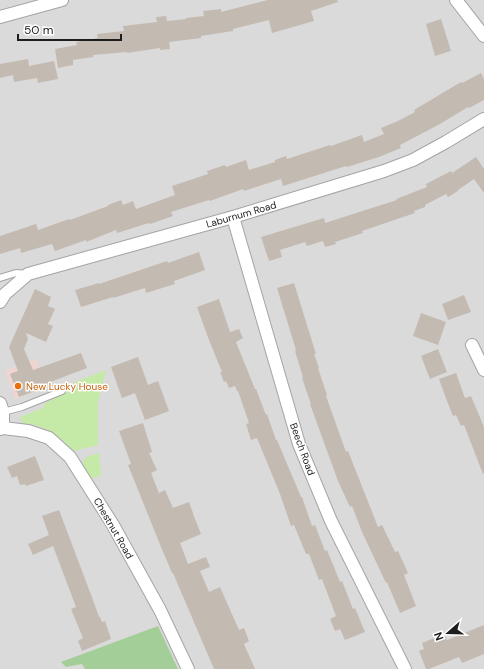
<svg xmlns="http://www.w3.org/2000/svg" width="484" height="669" font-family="'DM Sans',sans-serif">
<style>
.residential{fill:#dbdada}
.commercial{fill:#f0d4d1}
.grass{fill:#c5e9a7}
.forest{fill:#a4ce97}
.building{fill:#c3bab2}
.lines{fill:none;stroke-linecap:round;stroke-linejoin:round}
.lane-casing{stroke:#a4a4a4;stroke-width:8}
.street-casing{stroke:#a4a4a4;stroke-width:14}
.lane{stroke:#fff;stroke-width:6}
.street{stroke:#fff;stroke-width:12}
.food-dot{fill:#e8710a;stroke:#fff;stroke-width:1.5}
.labels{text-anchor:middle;stroke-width:3;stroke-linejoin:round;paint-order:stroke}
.street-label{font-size:10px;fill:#1d1d1d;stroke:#fff}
.food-label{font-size:10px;fill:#c56008;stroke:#fff;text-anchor:start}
</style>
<rect width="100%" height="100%" fill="#eeebe2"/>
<!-- residential -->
<rect class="residential" x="0" y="0" width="484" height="669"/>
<!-- commercial -->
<polygon class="commercial" points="36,359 48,387 15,399 5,371"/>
<!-- grass -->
<g class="grass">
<path d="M 106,370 L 98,402 L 98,445 L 74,451 C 69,448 66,444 62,440 C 51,431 37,423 23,424 L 20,417 L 43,408 L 44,404 L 64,393 L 75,382 Z"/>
<path d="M 99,453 L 101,475 L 91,479 L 82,465 C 84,455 90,456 99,453 Z"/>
</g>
<!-- forest -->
<polygon class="forest" points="158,626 178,669 85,669 82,664 66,667 61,662"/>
<!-- building -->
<g class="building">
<polygon points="268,0 337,0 338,2 311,11 314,21 272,33 269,20 233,29 233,31 201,36 201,38 169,42 170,49 160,50 160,48 127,53 127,52 93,55 93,57 73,60 73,65 58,68 55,49 77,45 76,42 98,38 97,34 124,31 123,26 157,22 156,17 166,16 167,21 186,19 186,18 204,16 203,11 221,9 221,12"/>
<polygon points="441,19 451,51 435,56 426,24"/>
<polygon points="28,59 29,66 54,61 58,79 38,83 37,78 14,82 13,75 0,78 0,64"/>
<polygon points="481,73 484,79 484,100 469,108 468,107 440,124 400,145 401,148 379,157 347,167 346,166 283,186 281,179 244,191 243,189 210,201 209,200 171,212 173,216 150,224 149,223 117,233 116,230 86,242 86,240 55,251 52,244 21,253 20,248 0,254 0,236 36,224 38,230 69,219 70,220 108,206 108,205 121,200 123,205 133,201 136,209 175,195 172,186 208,174 207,171 225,165 226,167 246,160 249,170 275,162 275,160 286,156 287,159 330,145 331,146 362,135 364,142 384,134 381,128 398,121 415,112 414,110 461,82 462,83"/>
<polygon points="476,157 484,169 484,193 474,179 458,190 458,191 448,197 446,194 425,205 425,207 414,211 415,213 362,231 363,233 335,242 336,244 325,247 323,241 307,246 305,242 280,250 282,257 269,261 261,237 324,218 325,223 397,200 396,199 427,187 426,184 451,171 452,173"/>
<polygon points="199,252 205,270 174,281 175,284 146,293 145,288 113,298 113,297 81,307 75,290 99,283 99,284 167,261 168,263"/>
<polygon points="294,283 316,354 314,354 319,368 318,368 327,395 326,396 346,452 348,451 378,527 382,525 395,552 398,551 408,573 404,575 416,606 400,613 387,582 386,583 362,532 352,506 350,507 338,481 310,404 311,404 302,378 303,377 295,351 296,350 277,288"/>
<polygon points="35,289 51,297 48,306 55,309 48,324 53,326 46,342 26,333 28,339 24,349 33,370 81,353 87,368 45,384 46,387 19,397 10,374 18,371 9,347"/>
<polygon points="464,295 471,312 448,320 442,304"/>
<polygon points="219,299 230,332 239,329 243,338 236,342 255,389 256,389 266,415 267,414 276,440 277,440 301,497 302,497 312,526 315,525 325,551 327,550 340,582 342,581 353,609 355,608 365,632 345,640 340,629 335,631 330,619 336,616 322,579 319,580 309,554 306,554 294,525 291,526 280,494 257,438 251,440 246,424 249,423 238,391 237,391 235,386 229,388 226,381 224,382 220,372 222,372 209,340 197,307"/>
<polygon points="421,313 446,322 438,345 413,336"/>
<polygon points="438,349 447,372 430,379 421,356"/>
<polygon points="138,357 148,385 158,381 169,411 145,420 135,393 122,398 111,367"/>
<polygon points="456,373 465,398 471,396 484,427 484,474 483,474 464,425 461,426 456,415 453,416 447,401 439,379"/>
<polygon points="143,423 152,452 149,453 157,470 151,473 159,493 165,490 173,508 189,502 193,513 193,514 201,534 180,543 188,564 206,557 210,567 200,571 209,592 220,587 239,630 244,628 249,641 244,644 255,669 214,669 173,573 172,573 161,547 128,465 131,464 119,431"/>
<polygon points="35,456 44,480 26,486 25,484 20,485 17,476 12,478 7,467"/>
<polygon points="59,510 93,600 99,617 100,617 102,622 105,621 111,639 82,651 78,641 83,638 71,609 76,607 53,546 33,555 28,544 49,535 42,516"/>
<polygon points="484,625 484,654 462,663 459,657 429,669 426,669 419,651 424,649 422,643 444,634 447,640"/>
</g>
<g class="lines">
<defs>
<g id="lane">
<polyline points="0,278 16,273 28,274"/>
<polyline points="3,412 22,407 62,391"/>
</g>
<g id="street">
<polyline points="456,0 484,36"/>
<polyline points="0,17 62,0"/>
<polyline points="233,217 299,444 331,521 405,669"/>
<polyline points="0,302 5,294 28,274 233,217 384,171 413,160 446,142 484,119"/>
<polyline points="472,345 484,370"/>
<polyline points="0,403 3,412 3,428"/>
<polyline points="0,429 3,428 28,431 49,438 70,457 113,525 160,610 188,669"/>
</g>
</defs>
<!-- lane casing -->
<use href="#lane" class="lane-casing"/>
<!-- street casing -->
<use href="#street" class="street-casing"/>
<!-- lane -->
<use href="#lane" class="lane"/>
<!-- street -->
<use href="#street" class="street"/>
</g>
<!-- markers -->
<circle class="food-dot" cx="18" cy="386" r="4"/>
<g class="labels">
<!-- street labels -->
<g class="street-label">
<text transform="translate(241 214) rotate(-16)" y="4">Laburnum Road</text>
<text transform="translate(303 449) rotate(70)" y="4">Beech Road</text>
<text transform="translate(114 528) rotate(60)" y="4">Chestnut Road</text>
</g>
<!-- food labels -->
<g class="food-label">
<text x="26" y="390">New Lucky House</text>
</g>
</g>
<!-- north arrow -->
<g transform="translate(448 633) rotate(250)" stroke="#ffffff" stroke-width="3" paint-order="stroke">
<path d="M0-3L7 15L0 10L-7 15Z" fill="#1d1d1d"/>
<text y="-6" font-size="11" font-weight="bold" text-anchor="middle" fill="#1d1d1d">N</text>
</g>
<!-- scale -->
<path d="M18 34v6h103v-6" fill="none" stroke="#1d1d1d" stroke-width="2"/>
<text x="24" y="34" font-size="12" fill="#1d1d1d" stroke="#ffffff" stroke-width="3" paint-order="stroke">50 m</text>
</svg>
